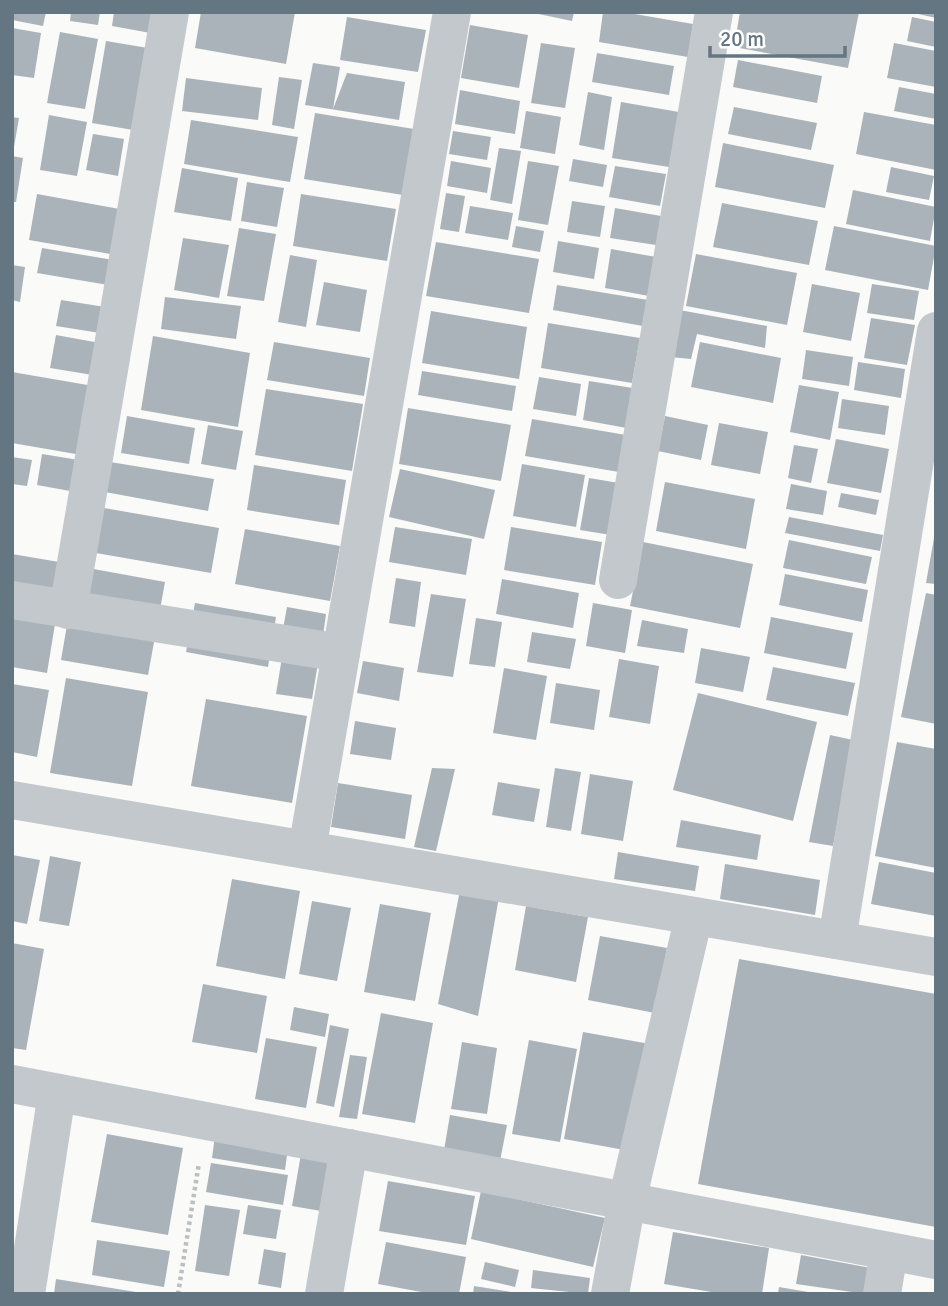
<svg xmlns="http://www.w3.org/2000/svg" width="948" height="1306" font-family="Signika,sans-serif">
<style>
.building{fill:#aab3b9}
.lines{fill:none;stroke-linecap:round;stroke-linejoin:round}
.path{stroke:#bbbfc2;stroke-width:4.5;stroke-dasharray:3.5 3.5;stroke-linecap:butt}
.minor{stroke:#c3c8cc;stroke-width:38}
</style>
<rect width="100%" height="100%" fill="#fafaf8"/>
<!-- building -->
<g class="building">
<polygon points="12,12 46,12 43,26 12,20"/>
<polygon points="71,12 100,12 98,25 70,21"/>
<polygon points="114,12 160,12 156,34 112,26"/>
<polygon points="201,12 295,12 286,64 195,48"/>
<polygon points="529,12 574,12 572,21"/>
<polygon points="603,12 623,12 693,24 688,57 599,42"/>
<polygon points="740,12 859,12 848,68 734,47"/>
<polygon points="914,12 936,12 936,18 914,13"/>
<polygon points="347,17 426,30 418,72 340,60"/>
<polygon points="912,17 936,22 936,47 907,41"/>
<polygon points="470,25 528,35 519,88 461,78"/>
<polygon points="12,28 41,33 34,78 12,75"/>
<polygon points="60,32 98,39 85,109 47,103"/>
<polygon points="106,41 160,50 145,132 92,123"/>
<polygon points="541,43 575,48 565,108 531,103"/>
<polygon points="894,43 936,51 936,87 887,78"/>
<polygon points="597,53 674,66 669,95 592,82"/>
<polygon points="738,60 822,76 817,103 733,87"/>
<polygon points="313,63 340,67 333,109 347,73 405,82 399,120 305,105"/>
<polygon points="279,77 302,80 294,129 272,125"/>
<polygon points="186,78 262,88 258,120 182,111"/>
<polygon points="899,87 936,94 936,119 894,111"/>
<polygon points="460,90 520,101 515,134 455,124"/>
<polygon points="588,92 612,97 604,150 579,145"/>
<polygon points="621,102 679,112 669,167 612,158"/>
<polygon points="734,107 817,123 811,150 728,134"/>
<polygon points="526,111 561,117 555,154 520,148"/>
<polygon points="864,112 936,125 936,170 856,154"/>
<polygon points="315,113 414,129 403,195 304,179"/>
<polygon points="49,115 87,122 77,176 40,170"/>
<polygon points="12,117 19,118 14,147 12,147"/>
<polygon points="191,120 298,137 290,182 184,164"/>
<polygon points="453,131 491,137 487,160 449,154"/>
<polygon points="93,134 124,139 118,176 86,170"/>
<polygon points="723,143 834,165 825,208 715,187"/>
<polygon points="499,148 521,151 512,204 490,200"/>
<polygon points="12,156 23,158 16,202 12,202"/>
<polygon points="573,159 607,165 603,187 569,181"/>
<polygon points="451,161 491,168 487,193 447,186"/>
<polygon points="528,161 559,166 548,225 518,220"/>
<polygon points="615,166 666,174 660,206 609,197"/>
<polygon points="891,167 934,176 929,200 886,192"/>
<polygon points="182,168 238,178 231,221 174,212"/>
<polygon points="247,182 284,188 277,227 241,221"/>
<polygon points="853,190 936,207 930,241 846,224"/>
<polygon points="446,193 465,196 459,232 440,229"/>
<polygon points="37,194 136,212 128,257 29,240"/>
<polygon points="301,194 396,209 387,261 293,246"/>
<polygon points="572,201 605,206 600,237 567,232"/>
<polygon points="722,203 818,221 809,265 713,247"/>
<polygon points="470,206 513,213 508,240 465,233"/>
<polygon points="615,208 661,216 656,245 610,238"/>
<polygon points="516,226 544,231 540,252 512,247"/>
<polygon points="834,226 936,246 928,290 825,270"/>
<polygon points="239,228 276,234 264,301 227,296"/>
<polygon points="183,238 229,245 219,298 174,290"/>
<polygon points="558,241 599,248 594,279 553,272"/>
<polygon points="436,242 539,259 529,313 426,296"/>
<polygon points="42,248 131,263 126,288 37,273"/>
<polygon points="611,249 656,257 649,296 605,288"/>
<polygon points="696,254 797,273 787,325 686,306"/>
<polygon points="290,255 317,260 306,327 278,322"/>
<polygon points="12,265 25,267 20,302 12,300"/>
<polygon points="324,282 367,290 360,332 316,325"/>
<polygon points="812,284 860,293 851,341 803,332"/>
<polygon points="872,284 919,291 914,320 867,313"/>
<polygon points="557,285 648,300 643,326 553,310"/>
<polygon points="165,297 241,306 236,339 161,329"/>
<polygon points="61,300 124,310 119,336 56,326"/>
<polygon points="674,309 767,326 765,348 697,334 691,359 670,357"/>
<polygon points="431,311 527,327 519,379 422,363"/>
<polygon points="871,318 915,325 907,365 864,358"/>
<polygon points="548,323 640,338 632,383 541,368"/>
<polygon points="56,335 111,345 105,377 50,368"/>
<polygon points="153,336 250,353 238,427 141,410"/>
<polygon points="274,342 370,358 364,396 267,380"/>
<polygon points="700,342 781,358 773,403 691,387"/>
<polygon points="806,350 853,357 849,386 802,379"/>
<polygon points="858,362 905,369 901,398 854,390"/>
<polygon points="422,371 516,386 512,411 418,395"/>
<polygon points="12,372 105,388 93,457 12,443"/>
<polygon points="539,377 581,384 576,416 533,409"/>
<polygon points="589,381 639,389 632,429 583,420"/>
<polygon points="799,385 839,392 830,440 790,432"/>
<polygon points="266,389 363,404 352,471 255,455"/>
<polygon points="842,399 889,406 885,435 838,428"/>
<polygon points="408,408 511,425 501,481 399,464"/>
<polygon points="127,416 195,428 189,464 121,453"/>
<polygon points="665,416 708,425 701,460 658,451"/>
<polygon points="532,419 626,435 619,472 525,456"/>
<polygon points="719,423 768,432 760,474 711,465"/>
<polygon points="208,425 243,431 236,470 201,464"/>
<polygon points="836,439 889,449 881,493 827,483"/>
<polygon points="794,445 818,449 811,483 788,478"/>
<polygon points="42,454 97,463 92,495 37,485"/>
<polygon points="12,457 32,460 27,486 12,484"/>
<polygon points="110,462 214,479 208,511 105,492"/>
<polygon points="522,464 585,475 576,527 513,516"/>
<polygon points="254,465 346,480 339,525 247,510"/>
<polygon points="400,469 495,490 484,539 389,517"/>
<polygon points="589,478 619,483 611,535 580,530"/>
<polygon points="665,482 755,499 746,549 656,531"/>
<polygon points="791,484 827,491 823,515 786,509"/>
<polygon points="841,493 879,500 876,515 838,507"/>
<polygon points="104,508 219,528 211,573 96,553"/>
<polygon points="789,517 883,535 880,551 785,533"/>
<polygon points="395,527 472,539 466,575 389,562"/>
<polygon points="511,527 602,542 595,585 504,570"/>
<polygon points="245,529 340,546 330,601 235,584"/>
<polygon points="934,538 936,538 936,584 926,583"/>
<polygon points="789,540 872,557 866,584 783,568"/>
<polygon points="643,542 753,564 740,628 630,606"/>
<polygon points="12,554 65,563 47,673 12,667"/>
<polygon points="77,566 165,582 148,675 61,660"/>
<polygon points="785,574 868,590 862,622 779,605"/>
<polygon points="396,578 421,582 415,627 389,623"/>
<polygon points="502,579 579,593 573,628 496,614"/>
<polygon points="926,593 936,595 936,724 901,717"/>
<polygon points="431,594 466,599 453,677 417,672"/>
<polygon points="195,603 276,617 268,667 186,652"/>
<polygon points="593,603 632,610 625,653 586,646"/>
<polygon points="287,607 326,614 323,636 283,629"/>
<polygon points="771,617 853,633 846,669 764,653"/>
<polygon points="476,618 502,622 495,667 469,664"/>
<polygon points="642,620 688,629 684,653 637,646"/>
<polygon points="532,632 576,639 570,669 527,662"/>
<polygon points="285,639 321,645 312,699 276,694"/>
<polygon points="701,648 750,657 743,692 695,683"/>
<polygon points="619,659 659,666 650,724 609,717"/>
<polygon points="363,661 404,668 399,701 357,693"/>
<polygon points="773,667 855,683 848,716 766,700"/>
<polygon points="504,668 547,676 536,740 493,733"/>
<polygon points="66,678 148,692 132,786 50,773"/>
<polygon points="556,683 600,690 594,730 550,723"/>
<polygon points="12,684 49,690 37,757 12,752"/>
<polygon points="698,693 817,722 793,821 673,790"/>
<polygon points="206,699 307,716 292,803 191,786"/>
<polygon points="355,721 396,728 391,760 350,754"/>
<polygon points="830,735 853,740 833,846 809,842"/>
<polygon points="897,742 936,749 936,868 875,856"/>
<polygon points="432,768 455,769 436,851 414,847"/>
<polygon points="555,768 581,772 571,831 546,827"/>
<polygon points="590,774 633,781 623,841 581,834"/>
<polygon points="498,782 540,789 534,822 492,815"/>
<polygon points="338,783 412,795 405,839 331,827"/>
<polygon points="681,820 761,835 757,860 676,847"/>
<polygon points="618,852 699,866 695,891 614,879"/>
<polygon points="12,855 40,860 27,924 12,921"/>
<polygon points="50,856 81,862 69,926 39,921"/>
<polygon points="879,862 936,873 936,916 871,904"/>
<polygon points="725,864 820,880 815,915 720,899"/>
<polygon points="232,879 300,891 285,979 216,966"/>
<polygon points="460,890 499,897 478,1016 438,1004"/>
<polygon points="312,901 351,908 337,981 299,974"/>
<polygon points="380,904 431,913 415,1001 364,992"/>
<polygon points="526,906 588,917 576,982 515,970"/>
<polygon points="600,936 667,948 655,1013 588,1000"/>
<polygon points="12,943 44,949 26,1050 12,1048"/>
<polygon points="739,959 936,994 936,1227 698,1184"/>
<polygon points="203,984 267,996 257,1053 192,1042"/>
<polygon points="294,1007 329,1014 325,1037 290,1030"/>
<polygon points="381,1013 433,1023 415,1123 362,1114"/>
<polygon points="330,1025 349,1029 334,1107 316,1103"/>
<polygon points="583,1032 650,1044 630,1151 564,1139"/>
<polygon points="266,1038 317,1047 306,1108 255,1099"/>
<polygon points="529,1040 577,1049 560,1142 512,1134"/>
<polygon points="462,1042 497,1048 487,1114 451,1109"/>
<polygon points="350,1055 367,1057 357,1119 339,1117"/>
<polygon points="450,1115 507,1125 499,1166 443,1156"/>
<polygon points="107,1134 183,1148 168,1235 91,1222"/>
<polygon points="215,1136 288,1148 285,1170 212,1158"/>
<polygon points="301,1154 329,1158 321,1211 292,1206"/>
<polygon points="211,1163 288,1175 283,1205 206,1192"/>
<polygon points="388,1181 475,1196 466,1245 379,1231"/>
<polygon points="481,1191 605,1218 593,1267 471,1239"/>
<polygon points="205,1205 240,1210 229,1276 195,1271"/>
<polygon points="248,1205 281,1210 276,1239 243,1234"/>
<polygon points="673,1232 769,1248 762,1294 723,1294 664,1284"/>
<polygon points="97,1240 170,1251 164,1287 92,1275"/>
<polygon points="386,1242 466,1257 459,1294 432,1294 378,1284"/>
<polygon points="264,1249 286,1253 281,1288 258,1284"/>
<polygon points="801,1255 871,1268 866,1294 796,1284"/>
<polygon points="485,1262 519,1270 515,1287 481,1279"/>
<polygon points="533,1270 590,1278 588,1294 531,1288"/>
<polygon points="56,1279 136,1292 136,1294 54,1294"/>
<polygon points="474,1286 511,1292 511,1294 473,1294"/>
<polygon points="779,1287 808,1292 808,1294 778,1294"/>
</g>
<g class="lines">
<!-- path -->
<polyline class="path" points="178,1294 199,1163"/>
<!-- minor -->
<g class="minor">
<polyline points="618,580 714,12"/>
<polyline points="12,600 341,653"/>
<polyline points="68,610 170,12"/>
<polyline points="12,800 936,957"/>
<polyline points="307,850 452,12"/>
<polyline points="837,940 936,331"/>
<polyline points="12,1084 936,1260"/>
<polyline points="26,1294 57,1093"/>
<polyline points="324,1294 349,1148"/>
<polyline points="610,1294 627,1201 694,916"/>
<polyline points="882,1294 889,1251"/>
</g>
</g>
<!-- border -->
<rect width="948" height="1306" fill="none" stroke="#657683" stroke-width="28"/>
<!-- scale -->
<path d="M710 46v10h135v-10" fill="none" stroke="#657683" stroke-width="3.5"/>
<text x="720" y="46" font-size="21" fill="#657683" stroke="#ffffff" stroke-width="5" paint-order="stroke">20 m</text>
</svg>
